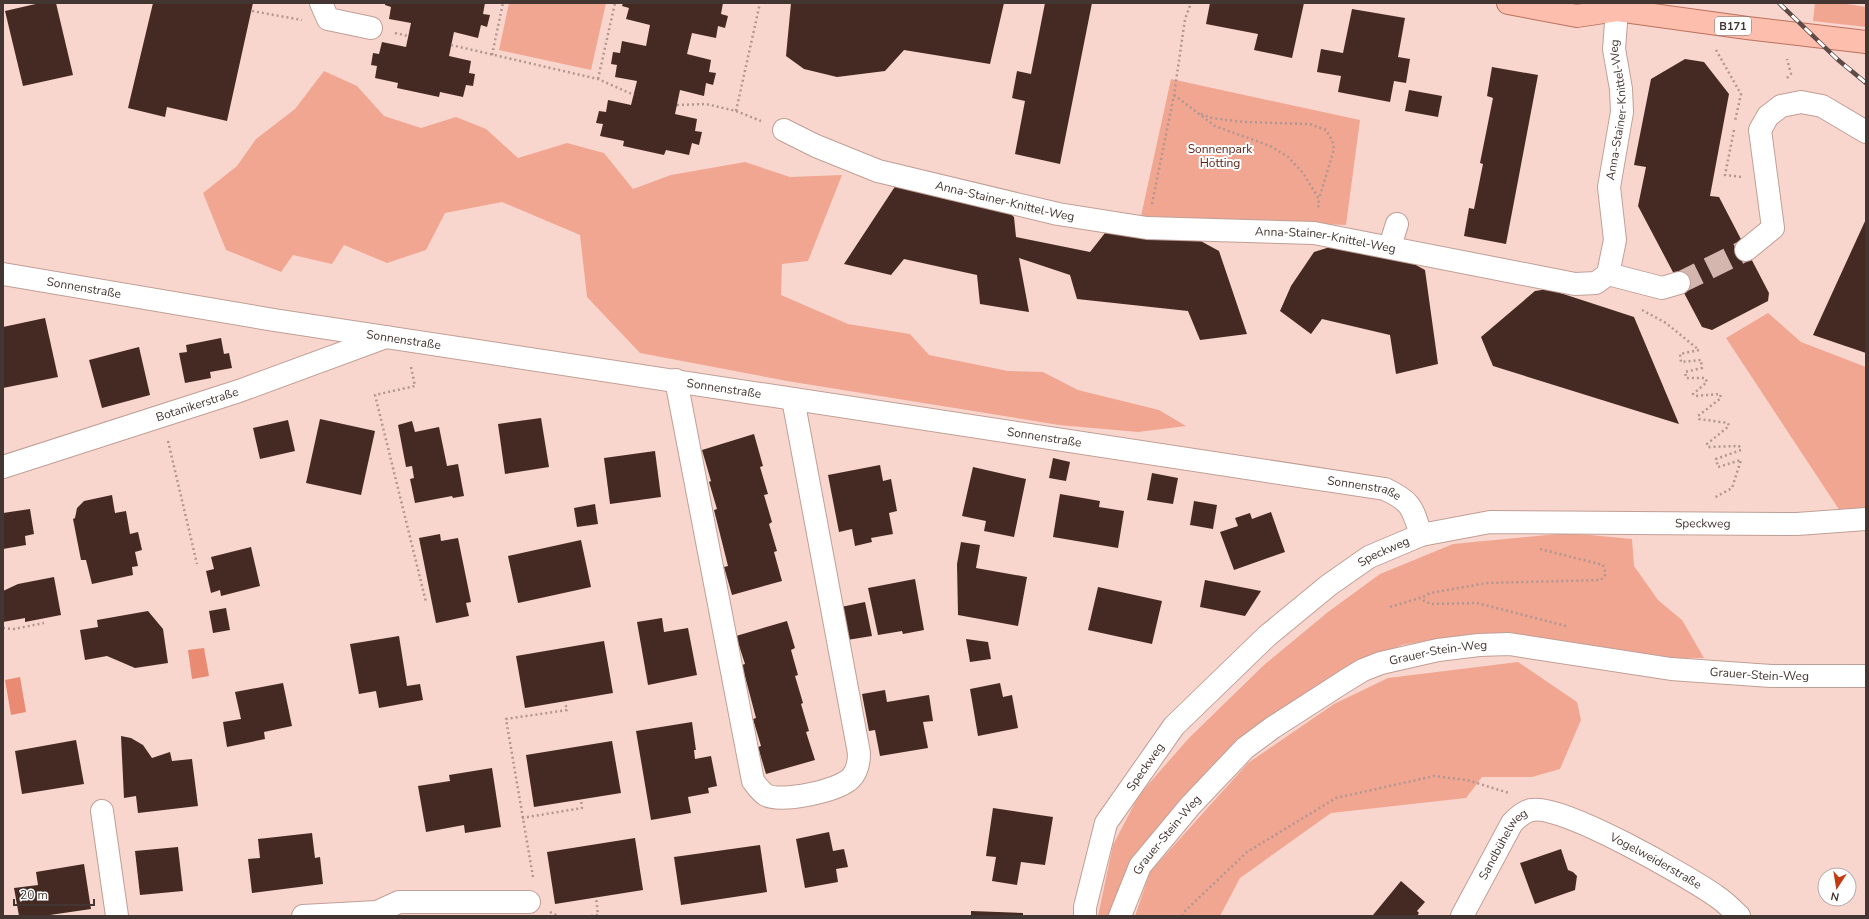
<svg xmlns="http://www.w3.org/2000/svg" width="1869" height="919" font-family="'Nunito Sans',sans-serif">
<style>
.green{fill:#f1a692}
.water{fill:#e88b72}
.building{fill:#452a23}
.lines{fill:none;stroke-linecap:round;stroke-linejoin:round}
.minor-tunnel{stroke:#d5b6ae;stroke-width:22;stroke-dasharray:22 11;stroke-linecap:butt}
.minor-casing{stroke:#c09f96;stroke-width:24}
.major-casing{stroke:#bb715e;stroke-width:24}
.path{stroke:#b1978f;stroke-width:2.5;stroke-dasharray:2 3;stroke-linecap:butt}
.minor{stroke:#fff;stroke-width:22}
.major{stroke:#fdbead;stroke-width:22}
.rail-casing{stroke:#5c4b47;stroke-width:4.5}
.rail{stroke:#fff;stroke-width:3;stroke-dasharray:9;stroke-linecap:butt}
.labels{text-anchor:middle;stroke-width:4;stroke-linejoin:round;paint-order:stroke}
.shield{fill:#fff;stroke:#7b726f;stroke-width:1}
.shield-label{font-size:11px;font-weight:bold;fill:#433531}
.street-label{font-size:12px;fill:#433531;stroke:#fff}
.park-label{font-size:12px;fill:#571d0e;stroke:#fff}
</style>
<rect width="100%" height="100%" fill="#f9d6cd"/>
<!-- green -->
<g class="green">
<polygon points="509,3 606,3 591,70 499,50"/>
<polygon points="1815,3 1841,3 1866,7 1866,27 1813,21"/>
<polygon points="324,71 357,86 384,116 421,128 456,117 486,129 518,158 567,143 604,153 633,189 671,175 745,162 790,177 842,175 808,261 782,264 781,295 848,324 910,334 929,355 1008,371 1043,372 1078,390 1159,410 1186,426 1138,432 1059,425 787,381 640,353 587,297 580,235 502,202 445,213 426,250 387,263 344,245 332,264 293,255 281,272 226,250 203,193 237,166 256,139 295,109"/>
<polygon points="1171,79 1360,120 1346,225 1141,216"/>
<polygon points="1768,313 1801,342 1866,367 1866,508 1840,511 1726,338"/>
<polygon points="1568,533 1632,539 1634,566 1658,600 1682,620 1704,658 1674,658 1597,651 1498,635 1450,637 1402,645 1345,669 1291,702 1254,730 1130,867 1117,894 1112,916 1098,916 1113,845 1139,795 1189,738 1264,665 1328,612 1380,574 1453,544"/>
<polygon points="1518,662 1577,702 1581,720 1560,769 1532,777 1482,777 1466,798 1331,813 1240,878 1220,916 1135,916 1150,872 1248,763 1334,704 1388,678"/>
</g>
<!-- water -->
<g class="water">
<polygon points="204,648 209,676 192,679 188,650"/>
<polygon points="20,677 26,712 11,715 5,680"/>
</g>
<!-- building -->
<g class="building">
<polygon points="40,3 56,3 73,75 23,86 5,11"/>
<polygon points="153,3 253,3 227,121 167,107 165,117 128,108"/>
<polygon points="385,3 485,3 483,14 490,15 487,27 481,25 478,38 454,32 449,56 471,61 469,73 475,74 473,86 466,85 463,97 440,92 439,97 397,88 398,83 375,78 377,66 371,65 373,53 379,54 382,42 406,47 411,23 389,19 391,7 385,5"/>
<polygon points="623,3 723,3 721,14 728,16 725,28 718,26 716,38 692,33 687,54 711,60 709,72 716,73 713,85 706,83 704,96 680,90 675,114 697,119 695,131 702,132 699,145 692,143 689,155 666,150 664,155 623,146 624,141 600,136 603,124 596,123 599,111 606,112 608,100 631,105 637,81 615,77 617,65 611,64 613,52 620,53 622,41 646,46 650,25 626,19 629,8 622,6"/>
<polygon points="791,3 1004,3 990,64 904,50 885,71 837,77 804,69 786,56"/>
<polygon points="1045,3 1092,3 1060,164 1015,154 1025,101 1012,98 1017,71 1031,74"/>
<polygon points="1210,3 1304,3 1292,58 1254,50 1258,34 1206,24"/>
<polygon points="1352,9 1405,18 1398,57 1410,59 1406,83 1394,81 1390,102 1338,92 1341,76 1317,72 1321,49 1343,53"/>
<polygon points="1685,59 1704,62 1729,94 1710,196 1719,197 1769,293 1768,301 1712,330 1702,327 1638,206 1646,167 1634,165 1651,79"/>
<polygon points="1492,67 1538,75 1506,244 1464,236 1469,208 1474,209 1483,164 1480,163 1493,98 1487,96"/>
<polygon points="1409,90 1442,96 1438,117 1405,111"/>
<polygon points="896,185 1001,205 1014,217 1016,237 1090,252 1105,233 1197,239 1219,251 1247,334 1200,340 1188,311 1077,299 1070,275 1019,258 1029,312 980,304 977,275 904,259 891,275 844,264"/>
<polygon points="1866,219 1866,353 1813,335"/>
<polygon points="1330,247 1414,264 1425,270 1438,364 1396,374 1390,335 1322,319 1311,334 1280,311 1291,286 1314,252"/>
<polygon points="1548,289 1634,317 1679,424 1493,366 1481,337 1535,291"/>
<polygon points="45,318 58,377 3,388 3,327"/>
<polygon points="221,338 224,354 229,353 232,368 210,372 211,378 185,383 179,353 187,352 186,345"/>
<polygon points="139,347 150,395 102,408 89,360"/>
<polygon points="541,418 549,467 505,474 498,424"/>
<polygon points="320,419 375,431 361,495 306,483"/>
<polygon points="288,420 295,451 260,459 253,428"/>
<polygon points="412,421 415,432 439,427 447,466 458,464 464,496 453,498 452,496 415,503 410,479 414,478 412,466 406,467 398,425"/>
<polygon points="754,434 763,466 760,467 768,494 764,495 772,522 769,524 777,551 774,552 782,581 732,595 724,567 728,566 714,510 717,509 709,482 711,481 702,450"/>
<polygon points="655,451 661,497 610,504 604,458"/>
<polygon points="1053,458 1070,462 1066,481 1049,478"/>
<polygon points="880,465 883,481 891,479 897,511 889,513 893,534 871,538 872,542 855,546 852,529 839,532 828,475"/>
<polygon points="973,467 1026,479 1014,537 984,531 986,521 962,516"/>
<polygon points="1152,473 1178,478 1173,504 1147,500"/>
<polygon points="1060,494 1100,501 1099,507 1124,511 1118,548 1053,537"/>
<polygon points="112,495 115,513 126,511 130,534 138,532 142,550 135,552 138,566 132,567 133,575 92,584 86,560 81,560 73,519 75,518 77,508 84,501"/>
<polygon points="1194,501 1217,505 1213,529 1190,525"/>
<polygon points="595,504 598,524 577,527 574,508"/>
<polygon points="30,509 34,534 25,536 26,545 3,549 3,513"/>
<polygon points="1271,512 1285,552 1234,570 1220,532 1238,526 1235,518 1250,513 1252,519"/>
<polygon points="440,534 441,541 458,538 471,602 466,603 469,616 436,623 419,538"/>
<polygon points="581,540 591,587 518,603 508,556"/>
<polygon points="961,542 980,545 976,568 1027,577 1018,626 958,615 957,564"/>
<polygon points="251,547 260,586 221,596 220,590 211,593 206,571 214,569 211,557"/>
<polygon points="54,577 61,615 25,622 25,618 3,622 3,591 18,584"/>
<polygon points="915,579 924,630 903,634 902,631 878,635 868,588"/>
<polygon points="1205,580 1261,591 1245,616 1200,607"/>
<polygon points="1098,587 1162,601 1152,644 1088,630"/>
<polygon points="865,602 872,636 847,640 841,607"/>
<polygon points="226,608 230,630 213,633 209,611"/>
<polygon points="148,611 163,629 168,663 135,668 107,656 85,660 80,630 98,627 97,620"/>
<polygon points="662,618 664,632 688,628 697,675 648,685 637,622"/>
<polygon points="787,621 795,648 791,650 798,675 795,676 803,703 801,704 809,731 806,732 815,760 766,774 758,747 761,746 753,719 756,718 742,665 745,664 736,636"/>
<polygon points="399,636 407,686 420,684 423,700 379,708 376,691 359,694 350,644"/>
<polygon points="966,639 988,642 991,659 970,662"/>
<polygon points="604,641 613,693 525,708 516,656"/>
<polygon points="283,683 292,726 264,732 265,739 227,747 223,722 241,719 235,692"/>
<polygon points="1000,683 1003,697 1012,695 1018,728 978,736 970,689"/>
<polygon points="885,690 887,702 929,695 933,721 923,722 928,748 880,756 875,730 869,731 862,694"/>
<polygon points="692,722 696,750 694,750 695,759 711,756 717,786 708,788 709,793 688,797 691,813 651,820 636,731"/>
<polygon points="121,736 131,738 143,745 152,758 170,752 172,761 192,759 198,806 138,813 136,796 124,798"/>
<polygon points="76,740 84,784 22,794 15,751"/>
<polygon points="612,741 621,793 534,807 526,755"/>
<polygon points="492,768 501,827 465,833 464,825 426,832 418,786 450,781 449,775"/>
<polygon points="993,808 1053,817 1045,865 1021,862 1017,885 992,881 996,857 986,856"/>
<polygon points="829,832 833,851 844,849 848,867 836,869 838,882 805,888 796,839"/>
<polygon points="312,833 315,858 320,857 323,884 252,893 248,859 260,858 258,839"/>
<polygon points="635,838 643,890 555,904 547,852"/>
<polygon points="760,845 767,892 681,905 674,857"/>
<polygon points="178,847 183,891 140,895 135,851"/>
<polygon points="1561,849 1568,870 1573,872 1577,876 1575,890 1535,904 1520,863"/>
<polygon points="84,864 91,909 43,916 19,916 14,888 38,885 36,872"/>
<polygon points="1401,881 1425,902 1417,911 1419,913 1417,916 1375,916 1373,915"/>
<polygon points="971,911 1023,913 1023,916 971,916"/>
</g>
<g class="lines">
<!-- minor-tunnel -->
<polyline class="minor-tunnel" points="1679,283 1746,250"/>
<defs>
<g id="minor">
<polyline points="321,3 328,19 371,28"/>
<path id="s1" d="M 784,130 L 816,146 L 878,171 L 1058,214 L 1147,228 L 1314,233 L 1575,284 L 1596,283 L 1608,274 L 1615,240 L 1609,187 L 1622,112 L 1621,89 L 1614,49 L 1617,10"/>
<polyline points="1390,246 1397,224"/>
<polyline points="1746,250 1773,228 1760,130 1768,116 1781,106 1801,102 1822,106 1866,132"/>
<path id="s2" d="M 3,274 L 274,320 L 1385,489 C 1412,502 1412,507 1421,535"/>
<polyline points="1608,274 1662,288 1679,283"/>
<path d="M 676,380 L 753,781 C 757,786 760,791 766,795 C 781,803 839,791 851,778 C 858,771 859,762 859,753 L 793,399"/>
<path id="s3" d="M 3,467 L 239,391 L 386,337"/>
<polyline points="102,811 117,916"/>
<polyline points="303,916 377,912 399,902 529,902"/>
<path id="s4" d="M 1085,916 L 1085,907 L 1106,823 L 1174,726 L 1267,636 L 1329,585 L 1369,557 L 1421,535 L 1490,522 L 1797,524 L 1866,519"/>
<path id="s5" d="M 1120,916 L 1140,866 L 1190,806 L 1245,748 L 1272,728 L 1345,681 L 1363,670 L 1381,663 L 1438,650 L 1479,645 L 1509,644 L 1671,669 L 1771,676 L 1866,676"/>
<path id="s6" d="M 1462,916 L 1512,823 C 1518,817 1524,811 1532,810 C 1561,803 1689,877 1716,896 C 1724,901 1732,909 1739,916"/>
</g>
<polyline id="major" points="1508,3 1577,16 1617,10 1747,28 1866,42"/>
</defs>
<!-- minor casing -->
<use href="#minor" class="minor-casing"/>
<!-- major casing -->
<use href="#major" class="major-casing"/>
<!-- path -->
<g class="path">
<polyline points="252,11 302,20"/>
<polyline points="395,33 408,36"/>
<polyline points="451,45 598,79 634,95"/>
<polyline points="1716,50 1741,94 1735,121"/>
<polyline points="492,55 503,3"/>
<polyline points="1787,78 1791,74 1787,59"/>
<polyline points="598,79 615,3"/>
<polyline points="1174,95 1215,126 1270,146 1288,157 1303,173 1319,199 1318,209"/>
<polyline points="677,105 706,104 736,111 761,121"/>
<polyline points="736,111 760,3"/>
<polyline points="1201,114 1212,118 1244,122 1310,124 1326,130 1332,140 1334,149 1319,199"/>
<polyline points="1734,130 1725,175 1742,177"/>
<polyline points="1152,204 1174,95 1185,19 1191,3"/>
<polyline points="1642,310 1666,323 1699,350 1680,354 1681,362 1701,360 1702,368 1685,372 1686,378 1705,378 1707,382 1693,394 1695,396 1720,394 1721,398 1698,416 1699,419 1728,423 1729,426 1707,444 1708,447 1739,446 1741,450 1716,459 1718,467 1741,460 1732,488 1714,498"/>
<polyline points="411,367 415,386 375,395 426,602"/>
<polyline points="168,441 197,564"/>
<polyline points="1540,549 1603,565 1606,574 1601,580 1487,583 1430,593 1423,597 1424,601 1431,604 1477,603 1566,626"/>
<polyline points="1390,607 1423,597"/>
<polyline points="3,628 14,629 44,623"/>
<polyline points="522,818 582,808 581,799"/>
<polyline points="533,877 506,719 567,710 565,702"/>
<polyline points="550,912 558,916"/>
<polyline points="591,916 598,915 596,897"/>
<polyline points="1182,916 1184,912 1247,852 1336,798 1434,776 1467,780 1509,793"/>
</g>
<!-- minor -->
<use href="#minor" class="minor"/>
<!-- major -->
<use href="#major" class="major"/>
<defs>
<polyline id="rail" points="1779,3 1837,59 1866,83"/>
</defs>
<!-- rail casing -->
<use href="#rail" class="rail-casing"/>
<!-- rail -->
<use href="#rail" class="rail"/>
</g>
<g class="labels">
<!-- shield labels -->
<rect class="shield" x="1715" y="17" width="36" height="18" rx="3"/>
<g class="shield-label">
<text x="1733" y="30">B171</text>
</g>
<!-- street labels -->
<g class="street-label">
<text dy="4" stroke="none"><textPath href="#s1" startOffset="1013">Anna-Stainer-Knittel-Weg</textPath></text>
<text dy="4" stroke="none"><textPath href="#s1" startOffset="233">Anna-Stainer-Knittel-Weg</textPath></text>
<text dy="4" stroke="none"><textPath href="#s1" startOffset="557">Anna-Stainer-Knittel-Weg</textPath></text>
<text dy="4" stroke="none"><textPath href="#s2" startOffset="82">Sonnenstraße</textPath></text>
<text dy="4" stroke="none"><textPath href="#s2" startOffset="406">Sonnenstraße</textPath></text>
<text dy="4" stroke="none"><textPath href="#s2" startOffset="730">Sonnenstraße</textPath></text>
<text dy="4" stroke="none"><textPath href="#s3" startOffset="204">Botanikerstraße</textPath></text>
<text dy="4" stroke="none"><textPath href="#s2" startOffset="1054">Sonnenstraße</textPath></text>
<text dy="4" stroke="none"><textPath href="#s2" startOffset="1378">Sonnenstraße</textPath></text>
<text dy="4" stroke="none"><textPath href="#s4" startOffset="812">Speckweg</textPath></text>
<text dy="4" stroke="none"><textPath href="#s4" startOffset="488">Speckweg</textPath></text>
<text dy="4" stroke="none"><textPath href="#s5" startOffset="431">Grauer-Stein-Weg</textPath></text>
<text dy="4" stroke="none"><textPath href="#s5" startOffset="755">Grauer-Stein-Weg</textPath></text>
<text dy="4" stroke="none"><textPath href="#s4" startOffset="164">Speckweg</textPath></text>
<text dy="4" stroke="none"><textPath href="#s5" startOffset="95">Grauer-Stein-Weg</textPath></text>
<text dy="4" stroke="none"><textPath href="#s6" startOffset="83">Sandbühelweg</textPath></text>
<text dy="4" stroke="none"><textPath href="#s6" startOffset="265">Vogelweiderstraße</textPath></text>
</g>
<!-- park labels -->
<g class="park-label">
<text x="1220" y="153">Sonnenpark<tspan x="1220" dy="14">Hötting</tspan></text>
</g>
</g>
<!-- border -->
<rect width="1869" height="919" fill="none" stroke="#433531" stroke-width="8"/>
<!-- north arrow -->
<g transform="translate(1837 887) rotate(192)"><circle r="19" fill="#ffffff" stroke="#b4aead"/>
<path d="M0-3L7 15L0 10L-7 15Z" fill="#c33a11"/>
<text y="-6" font-size="11" font-weight="bold" text-anchor="middle" fill="#433531">N</text>
</g>
<!-- scale -->
<path d="M14 899v6h80v-6" fill="none" stroke="#433531" stroke-width="2"/>
<text x="20" y="899" font-size="12" fill="#433531" stroke="#ffffff" stroke-width="3" paint-order="stroke">20 m</text>
</svg>
